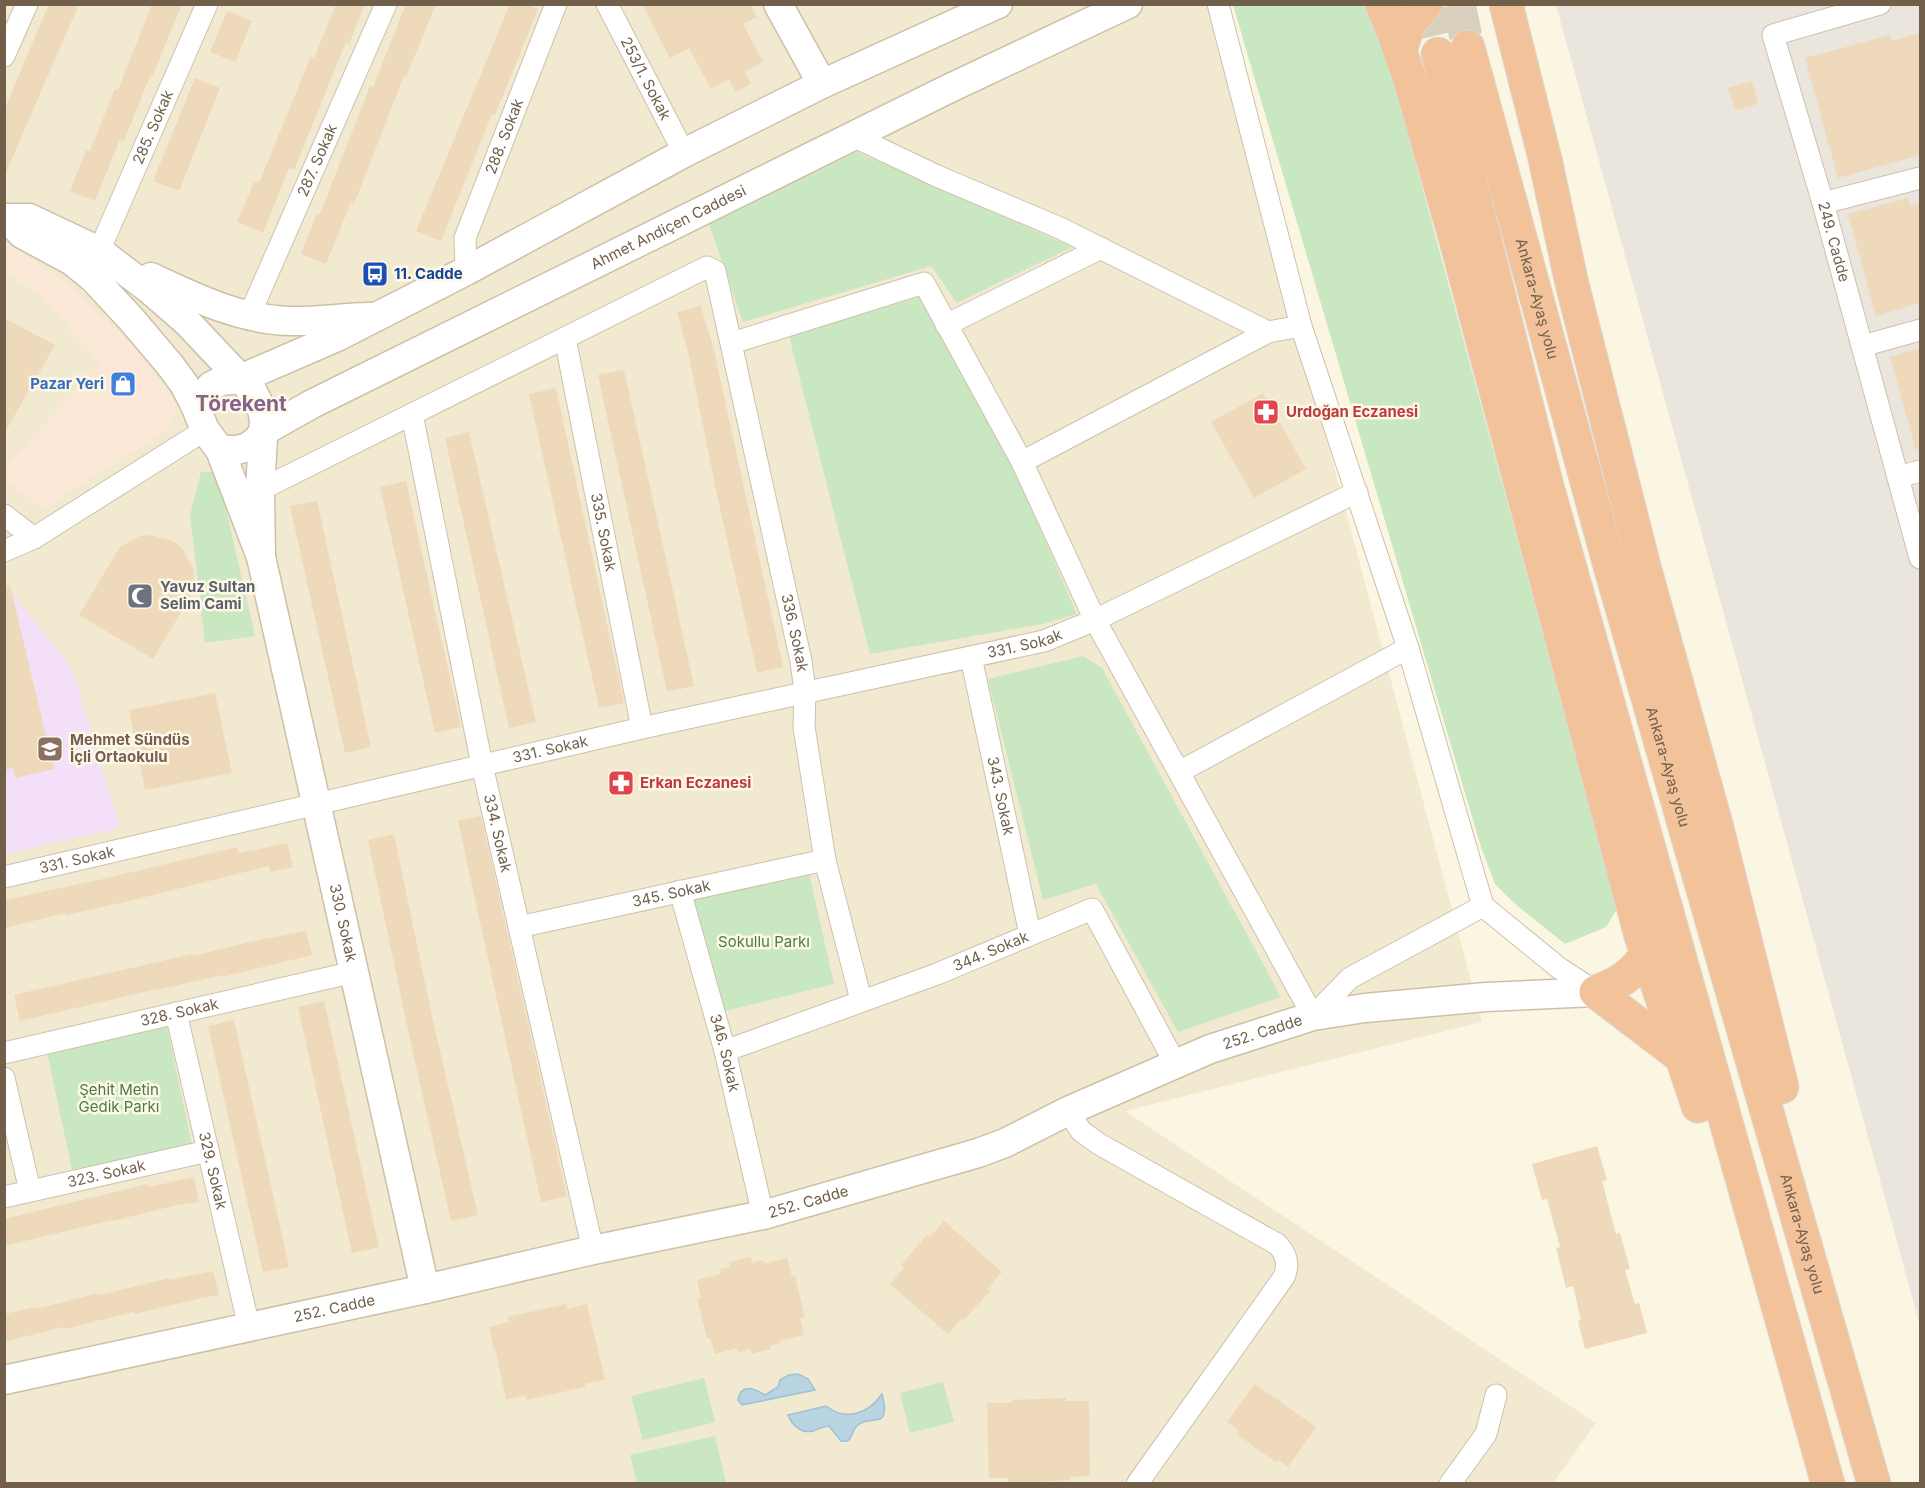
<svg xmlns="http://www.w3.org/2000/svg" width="1925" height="1488" font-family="Inter,sans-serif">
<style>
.residential{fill:#f2e9d1}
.commercial{fill:#fbe8d6}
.industrial{fill:#eae5dd}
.education{fill:#f3dff7}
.green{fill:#c9e7c1}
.water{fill:#b8d4e3;stroke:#9ec1d4;stroke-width:1.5}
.building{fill:#efd9bb}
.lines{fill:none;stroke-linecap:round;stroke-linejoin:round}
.highway-tunnel{stroke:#d8d0bc;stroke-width:33;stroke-dasharray:33 16;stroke-linecap:butt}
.street-casing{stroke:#cdc1ac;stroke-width:23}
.secondary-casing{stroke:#cec0a8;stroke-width:31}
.highway-casing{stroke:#ddd9d4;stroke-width:35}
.street{stroke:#fff;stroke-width:21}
.secondary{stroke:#fff;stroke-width:28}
.highway{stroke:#f2c39b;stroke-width:33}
.labels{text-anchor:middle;stroke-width:5;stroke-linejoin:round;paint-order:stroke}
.street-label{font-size:15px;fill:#715f4a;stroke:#fef9e7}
.transit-label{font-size:15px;font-weight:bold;fill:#164399;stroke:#fef9e7;text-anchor:start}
.shop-label{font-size:15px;font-weight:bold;fill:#366cbe;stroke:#fef9e7;text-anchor:end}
.health-label{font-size:15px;font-weight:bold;fill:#be3a42;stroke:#fef9e7;text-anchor:start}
.worship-label{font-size:15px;font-weight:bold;fill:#5b616d;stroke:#fef9e7;text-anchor:start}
.education-label{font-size:15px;font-weight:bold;fill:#785e54;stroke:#fef9e7;text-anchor:start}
.park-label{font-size:15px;fill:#4b7b45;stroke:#fef9e7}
.district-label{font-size:21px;font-weight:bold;fill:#87628d;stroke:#fef9e7}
</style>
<rect width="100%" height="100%" fill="#fbf6e2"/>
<!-- residential -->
<polygon class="residential" points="5,5 1211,5 1482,1022 1125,1111 1596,1423 1553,1483 5,1484"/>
<!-- commercial -->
<polygon class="commercial" points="5,243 26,255 66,282 130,342 176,403 173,426 44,509 5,481 5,466 101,365 38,292 5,274"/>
<!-- industrial -->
<polygon class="industrial" points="1556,5 1920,5 1920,1327 1901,1256"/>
<!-- education -->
<polygon class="education" points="4,583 72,669 120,828 5,854"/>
<!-- green -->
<g class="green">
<polygon points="1233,5 1364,5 1382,38 1617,909 1606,927 1565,944 1514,903 1495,884 1481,847"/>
<polygon points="857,152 1072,247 957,303 931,266 743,322 709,224"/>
<polygon points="920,297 1017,476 1077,614 1043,624 870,654 789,336"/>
<polygon points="201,472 221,472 224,500 255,636 205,643 190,515"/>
<polygon points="1083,656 1102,668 1281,997 1178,1032 1096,884 1043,900 988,679"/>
<polygon points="809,873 834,984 722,1012 693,899"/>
<polygon points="167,1027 192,1145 72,1170 47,1052"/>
<polygon points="704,1378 715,1422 643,1440 631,1396"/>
<polygon points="943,1382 954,1422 910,1433 900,1393"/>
<polygon points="715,1436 726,1483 637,1483 630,1455"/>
</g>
<!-- water -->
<g class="water">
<path d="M 798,1374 L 808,1379 L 815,1390 L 742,1405 L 738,1400 C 741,1383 754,1388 765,1395 L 778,1387 L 780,1380 L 789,1375 Z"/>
<path d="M 882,1394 C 892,1433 870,1412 856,1427 C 850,1434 853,1443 841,1441 L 829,1426 C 822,1427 819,1429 813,1431 C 801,1434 792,1425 788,1415 L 826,1406 C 846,1422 869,1413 882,1394 Z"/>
</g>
<!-- building -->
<g class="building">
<polygon points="49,4 79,4 4,177 4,110"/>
<polygon points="152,4 182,4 152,77 150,76 124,141 120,139 95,201 70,191 86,150 90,151 115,89 118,90"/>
<polygon points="336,4 365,4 349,44 346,42 294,170 289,168 263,233 237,222 254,182 259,183 311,56 314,58"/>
<polygon points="406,4 436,4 406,77 404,76 354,204 351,202 326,264 301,254 317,213 320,214 370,86 373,87"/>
<polygon points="510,4 526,4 538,9 495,115 492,114 441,241 416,231"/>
<polygon points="642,4 750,4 757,17 743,24 763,62 745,72 751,84 735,92 729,79 711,89 689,48 670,58"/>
<polygon points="227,11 252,21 235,62 210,52"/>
<polygon points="1920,33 1920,155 1838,178 1805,58 1890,35 1892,41"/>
<polygon points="195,78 220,88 179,191 153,181"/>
<polygon points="1752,81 1758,104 1735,110 1728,88"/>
<polygon points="1908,198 1910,206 1920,203 1920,303 1876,316 1848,214"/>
<polygon points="701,306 714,350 783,667 757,673 717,495 689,356 677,312"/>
<polygon points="4,318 55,345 4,434"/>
<polygon points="1920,348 1920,449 1916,450 1890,357"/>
<polygon points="624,370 694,686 667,692 598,375"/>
<polygon points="556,388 624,703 599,708 529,394"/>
<polygon points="1263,393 1306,469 1254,498 1211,422"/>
<polygon points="469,432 536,722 509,728 445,438"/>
<polygon points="406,481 461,727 435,733 380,487"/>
<polygon points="317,501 371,747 345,753 290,506"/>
<polygon points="151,535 173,541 182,548 193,568 194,579 188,601 153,659 79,615 120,547 140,536"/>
<polygon points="10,585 54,769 15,778 13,768 4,770 4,586"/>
<polygon points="215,693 232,773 145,790 129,710"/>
<polygon points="481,816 567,1196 541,1202 458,821"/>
<polygon points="394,834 431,1012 478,1215 451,1221 411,1044 368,840"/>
<polygon points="287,843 293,867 271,872 269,866 133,900 67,915 66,913 4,928 4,900 103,879 237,847 239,853"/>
<polygon points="306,931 312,955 222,977 222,975 157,990 157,989 20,1021 14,995 192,954 193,956 258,940"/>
<polygon points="324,1001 379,1247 352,1253 298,1007"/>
<polygon points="234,1020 289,1267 263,1272 208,1026"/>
<polygon points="1597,1146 1607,1180 1602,1181 1616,1234 1620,1233 1630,1269 1625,1270 1635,1304 1639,1303 1647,1333 1585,1349 1578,1321 1581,1320 1573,1286 1566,1288 1556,1248 1560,1247 1547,1199 1542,1200 1532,1164"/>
<polygon points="194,1177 199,1202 177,1205 113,1221 112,1220 4,1246 4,1219 148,1184 149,1187"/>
<polygon points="944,1221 1002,1272 987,1289 990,1291 964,1320 962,1318 948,1334 890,1284 904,1268 901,1265 927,1235 930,1237"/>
<polygon points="751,1257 752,1263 763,1260 764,1264 787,1258 792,1277 795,1276 805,1317 800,1318 804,1335 780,1341 781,1343 770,1346 771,1349 751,1354 750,1349 738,1352 737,1348 715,1354 710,1338 707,1338 697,1299 701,1298 697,1280 721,1274 720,1269 730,1267 729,1262"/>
<polygon points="213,1271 219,1295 197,1299 134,1314 133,1312 64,1329 63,1327 4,1342 4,1314 36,1307 36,1309 99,1293 100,1295 169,1278 169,1280"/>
<polygon points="566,1304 567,1309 587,1304 605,1380 585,1384 585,1387 526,1400 525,1395 506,1400 496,1351 494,1350 489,1327 509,1322 508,1317"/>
<polygon points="1255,1384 1316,1427 1288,1467 1279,1460 1276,1462 1257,1449 1236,1433 1238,1430 1227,1422"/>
<polygon points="1066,1398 1066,1401 1089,1401 1090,1476 1070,1477 1070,1480 1030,1482 1009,1482 1009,1478 989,1478 987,1403 1012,1403 1012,1400"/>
</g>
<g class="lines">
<!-- highway-tunnel -->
<g class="highway-tunnel">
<polyline points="1426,4 1438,54"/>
<polyline points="1459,4 1468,47"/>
</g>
<defs>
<g id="street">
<path id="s1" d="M 607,4 L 684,153"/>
<path id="s2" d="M 1880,4 L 1773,35 L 1823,203 L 1920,558"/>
<polyline points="4,56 27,4"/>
<polyline points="853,136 937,176 1060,228 1268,332"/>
<polyline points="1823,203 1920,178"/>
<path id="s3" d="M 99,251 L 207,4"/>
<path id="s4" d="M 466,271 L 465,238 L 556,4"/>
<path id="s5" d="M 249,316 L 386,4"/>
<polyline points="946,325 1101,248"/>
<path id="s6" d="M 565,338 L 642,728"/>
<polyline points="732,343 924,283 1022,462 1095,620 1313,1016 1350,978 1483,906 1408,648 1301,326 1218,4"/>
<polyline points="1862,346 1920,330"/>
<path id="s7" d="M 412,414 L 482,765 L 593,1250"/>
<polyline points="1022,462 1268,332 1301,326"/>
<polyline points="1898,477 1920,471"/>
<path id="s8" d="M 260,490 L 707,267 L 715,271 L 801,661 L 805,692 L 804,727 L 825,860 L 861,1000"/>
<polyline points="4,515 34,538"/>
<polyline points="4,551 34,538 205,430"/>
<path id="s9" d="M 971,657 L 1030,934"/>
<polyline points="1179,772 1408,648"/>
<path id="s10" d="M 4,877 L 642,728 L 1044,641 L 1095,620 L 1357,492"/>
<path id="s11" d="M 680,891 L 725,1051 L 763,1215"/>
<polyline points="1483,906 1559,968 1596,992"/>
<path id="s12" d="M 519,927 L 825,860"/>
<path id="s13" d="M 176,1013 L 249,1327"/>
<path id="s14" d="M 725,1051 L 937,974 L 1092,909 L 1175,1063"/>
<path id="s15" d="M 4,1053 L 354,972"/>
<polyline points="4,1078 30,1191"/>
<path d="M 1068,1111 L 1081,1131 L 1099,1144 L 1277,1244 C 1287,1254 1289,1265 1284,1277 L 1137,1484"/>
<path id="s16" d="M 4,1197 L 208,1151"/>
<polyline points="1450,1484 1486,1434 1496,1395"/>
</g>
<g id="secondary">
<polyline points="778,4 822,84"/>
<polygon points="7,218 29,218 99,251 149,289 187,322 253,392 262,410 264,420 260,490 261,557 220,450 205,430 195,405 184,384 170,365 131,319 94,279 72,261 22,234"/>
<path d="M 151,277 C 196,298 240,320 291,321 C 317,322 343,317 370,317"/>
<polyline points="195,405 211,386 221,381 240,379 337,337 466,271 684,153 822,84 998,4"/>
<path id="s17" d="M 220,450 L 237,450 L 248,447 L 257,440 L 264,431 L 312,404 L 946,90 L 1128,4"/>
<path id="s18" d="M 261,557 L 425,1289"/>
<path id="s19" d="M 4,1380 L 425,1289 L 593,1250 L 763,1215 L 978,1153 L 1005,1143 L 1068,1111 L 1210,1049 L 1313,1016 L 1365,1008 L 1486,997 L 1596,992"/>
</g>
<g id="highway">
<polyline points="1382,4 1395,36 1411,83 1456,241 1641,936 1698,1106"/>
<polyline points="1506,4 1545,159 1572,284 1645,570 1716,824 1782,1087"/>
<path id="s20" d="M 1468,47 L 1611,570 L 1874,1484"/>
<polyline points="1400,51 1409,23 1426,4"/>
<polyline points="1438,54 1547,486 1828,1484"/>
<path d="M 1647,955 C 1629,977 1622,982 1596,992 L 1683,1058"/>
</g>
</defs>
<!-- street casing -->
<use href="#street" class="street-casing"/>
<!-- secondary casing -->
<use href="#secondary" class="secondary-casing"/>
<!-- highway casing -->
<use href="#highway" class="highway-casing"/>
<!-- street -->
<use href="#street" class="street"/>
<!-- secondary -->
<use href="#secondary" class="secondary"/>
<!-- highway -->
<use href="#highway" class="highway"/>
</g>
<!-- icons -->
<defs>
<symbol id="bus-square" viewBox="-11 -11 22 22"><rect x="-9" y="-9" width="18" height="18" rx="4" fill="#1a4fb4" stroke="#fef9e7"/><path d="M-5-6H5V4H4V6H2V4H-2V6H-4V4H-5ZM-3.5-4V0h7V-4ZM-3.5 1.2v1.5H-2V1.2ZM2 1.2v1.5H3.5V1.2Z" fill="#fff"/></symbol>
<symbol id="shop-square" viewBox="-11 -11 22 22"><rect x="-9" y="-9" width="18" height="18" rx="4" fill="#3f7fe0" stroke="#fef9e7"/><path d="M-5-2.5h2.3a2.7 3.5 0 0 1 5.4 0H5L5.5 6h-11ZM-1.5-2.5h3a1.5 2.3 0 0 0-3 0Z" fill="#fff"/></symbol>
<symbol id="pharmacy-square" viewBox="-11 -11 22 22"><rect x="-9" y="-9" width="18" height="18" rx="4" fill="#e0444e" stroke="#fef9e7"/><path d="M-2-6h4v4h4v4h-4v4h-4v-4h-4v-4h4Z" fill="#fff"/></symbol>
<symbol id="mosque-square" viewBox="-11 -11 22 22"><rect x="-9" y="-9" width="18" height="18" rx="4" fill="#6b7280" stroke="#fef9e7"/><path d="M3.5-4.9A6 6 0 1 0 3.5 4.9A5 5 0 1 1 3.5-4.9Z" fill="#fff"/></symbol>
<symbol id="school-square" viewBox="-11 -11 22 22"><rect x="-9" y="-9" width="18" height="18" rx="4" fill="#8d6e63" stroke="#fef9e7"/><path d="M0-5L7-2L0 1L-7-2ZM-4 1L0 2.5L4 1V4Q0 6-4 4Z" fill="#fff"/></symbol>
</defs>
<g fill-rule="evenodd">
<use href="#bus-square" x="360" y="259" width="30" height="30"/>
<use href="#shop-square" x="108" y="369" width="30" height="30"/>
<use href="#pharmacy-square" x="1251" y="397" width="30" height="30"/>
<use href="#mosque-square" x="125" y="581" width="30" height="30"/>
<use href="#school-square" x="35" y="734" width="30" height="30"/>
<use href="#pharmacy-square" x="606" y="768" width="30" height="30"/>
</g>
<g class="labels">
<!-- street labels -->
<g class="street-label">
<text dy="5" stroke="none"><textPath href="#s1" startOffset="84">253/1. Sokak</textPath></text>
<text dy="5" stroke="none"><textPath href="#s3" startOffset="135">285. Sokak</textPath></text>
<text dy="5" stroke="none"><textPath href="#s4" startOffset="142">288. Sokak</textPath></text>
<text dy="5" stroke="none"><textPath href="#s5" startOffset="170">287. Sokak</textPath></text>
<text dy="5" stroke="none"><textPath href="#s17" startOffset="504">Ahmet Andiçen Caddesi</textPath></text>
<text dy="5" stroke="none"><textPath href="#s2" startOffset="327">249. Cadde</textPath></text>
<text dy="5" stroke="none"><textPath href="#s20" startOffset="261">Ankara-Ayaş yolu</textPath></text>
<text dy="5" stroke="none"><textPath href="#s6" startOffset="198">335. Sokak</textPath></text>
<text dy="5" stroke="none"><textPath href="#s8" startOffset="879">336. Sokak</textPath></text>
<text dy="5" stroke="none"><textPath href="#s10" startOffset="1047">331. Sokak</textPath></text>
<text dy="5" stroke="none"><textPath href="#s10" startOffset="561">331. Sokak</textPath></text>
<text dy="5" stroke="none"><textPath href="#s20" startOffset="747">Ankara-Ayaş yolu</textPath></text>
<text dy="5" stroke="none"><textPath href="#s9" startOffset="142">343. Sokak</textPath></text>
<text dy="5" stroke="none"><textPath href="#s7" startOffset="428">334. Sokak</textPath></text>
<text dy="5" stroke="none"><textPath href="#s10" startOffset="75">331. Sokak</textPath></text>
<text dy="5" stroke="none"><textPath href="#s12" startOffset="156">345. Sokak</textPath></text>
<text dy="5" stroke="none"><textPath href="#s18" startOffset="375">330. Sokak</textPath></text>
<text dy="5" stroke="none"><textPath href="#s14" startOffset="284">344. Sokak</textPath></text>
<text dy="5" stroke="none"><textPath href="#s15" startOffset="180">328. Sokak</textPath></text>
<text dy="5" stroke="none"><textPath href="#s19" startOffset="1310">252. Cadde</textPath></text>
<text dy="5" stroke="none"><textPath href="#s11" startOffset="168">346. Sokak</textPath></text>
<text dy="5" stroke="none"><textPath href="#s13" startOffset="162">329. Sokak</textPath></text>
<text dy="5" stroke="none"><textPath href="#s16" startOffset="105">323. Sokak</textPath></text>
<text dy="5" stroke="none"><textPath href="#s19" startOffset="824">252. Cadde</textPath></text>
<text dy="5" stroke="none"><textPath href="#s20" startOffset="1233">Ankara-Ayaş yolu</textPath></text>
<text dy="5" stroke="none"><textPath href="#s19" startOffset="338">252. Cadde</textPath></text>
</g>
<!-- transit labels -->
<g class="transit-label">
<text x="394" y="279">11. Cadde</text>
</g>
<!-- shop labels -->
<g class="shop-label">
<text x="104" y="389">Pazar Yeri</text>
</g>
<!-- health labels -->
<g class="health-label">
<text x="1286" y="417">Urdoğan Eczanesi</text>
<text x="640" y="788">Erkan Eczanesi</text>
</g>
<!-- worship labels -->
<g class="worship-label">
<text x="160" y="592">Yavuz Sultan<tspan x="160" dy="17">Selim Cami</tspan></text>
</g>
<!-- education labels -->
<g class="education-label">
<text x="70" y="745">Mehmet Sündüs<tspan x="70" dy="17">İçli Ortaokulu</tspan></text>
</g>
<!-- park labels -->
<g class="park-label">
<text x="764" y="947">Sokullu Parkı</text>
<text x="119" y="1095">Şehit Metin<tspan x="119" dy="17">Gedik Parkı</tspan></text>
</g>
<!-- district labels -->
<g class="district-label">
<text x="241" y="411">Törekent</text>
</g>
</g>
<!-- border -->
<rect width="1925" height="1488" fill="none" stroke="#715f4a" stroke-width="12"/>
</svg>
